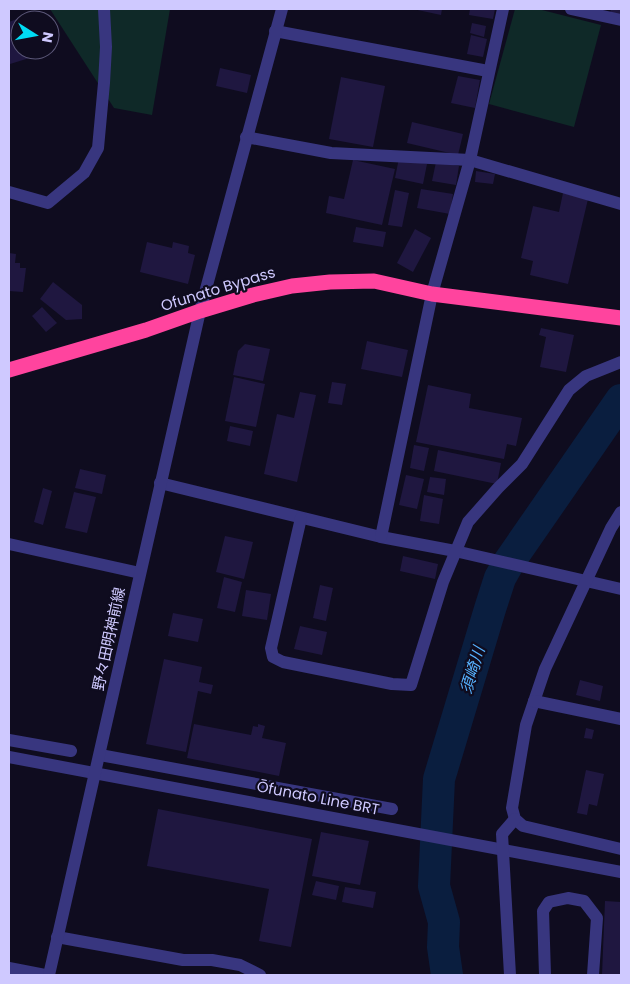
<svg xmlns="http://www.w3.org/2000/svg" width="630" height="984" font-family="Poppins,'Noto Sans JP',sans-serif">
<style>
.green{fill:#0f2928}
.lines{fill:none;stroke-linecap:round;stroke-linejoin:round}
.river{stroke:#0a1e3f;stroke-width:32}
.building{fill:#1f1740}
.minor{stroke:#38367f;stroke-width:12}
.highway{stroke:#ff449e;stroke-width:15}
.labels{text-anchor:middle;stroke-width:4.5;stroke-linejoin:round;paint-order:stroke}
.street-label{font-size:15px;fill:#cfc9ff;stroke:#0f0c1f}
.water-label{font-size:16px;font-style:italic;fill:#57b2ff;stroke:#0f0c1f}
</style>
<rect width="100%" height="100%" fill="#0f0c1f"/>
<!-- green -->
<g class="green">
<polygon points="50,9 170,9 152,115 114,108"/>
<polygon points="515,9 538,9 601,25 574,127 489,104"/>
</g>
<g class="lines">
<!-- river -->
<polyline class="river" points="447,975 443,947 444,922 434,886 439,779 490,609 500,578 509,562 621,400"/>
</g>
<!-- building -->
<g class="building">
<polygon points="413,9 442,9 441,15"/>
<polygon points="470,9 495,9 493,19 469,15"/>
<polygon points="611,9 621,9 621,15 610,13"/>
<polygon points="22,17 23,20 20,20 20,50 34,50 36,56 10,64 9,58 9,22"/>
<polygon points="472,23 486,26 484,37 470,33"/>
<polygon points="471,35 487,39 483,57 467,54"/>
<polygon points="220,68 251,75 247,93 216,86"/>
<polygon points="458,76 480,80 475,108 451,103"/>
<polygon points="341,77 385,86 373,147 329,139"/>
<polygon points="412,122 463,134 458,155 407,143"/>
<polygon points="399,158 427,164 423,184 395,178"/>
<polygon points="353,160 395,169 382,225 326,213 329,196 344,199"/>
<polygon points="436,162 459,166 456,185 432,181"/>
<polygon points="476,171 495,174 493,184 475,182"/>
<polygon points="421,189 453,194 450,214 417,208"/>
<polygon points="395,190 409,193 402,227 388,225"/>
<polygon points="563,193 588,199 568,284 530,275 533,261 521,258 533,206 559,212"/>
<polygon points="356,227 386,232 383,247 353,242"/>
<polygon points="415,229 431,238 413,272 397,263"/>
<polygon points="147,242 172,248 173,242 189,246 188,253 195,255 188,284 140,272"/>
<polygon points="9,253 16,254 15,263 20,263 20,268 26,268 23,292 9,291"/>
<polygon points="53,282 82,305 82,319 66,320 40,299"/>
<polygon points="42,307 57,323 46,332 32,316"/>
<polygon points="541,328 574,335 566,372 540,367 546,337 539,335"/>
<polygon points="367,341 408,350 402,377 361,369"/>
<polygon points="245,344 270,349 263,381 233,375 238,351"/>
<polygon points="234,377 265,384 256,427 225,421"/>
<polygon points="332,382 346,384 342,405 328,403"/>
<polygon points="428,385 471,394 469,408 522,418 516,446 507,444 504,459 416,442"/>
<polygon points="300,392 316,395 297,482 264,474 277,414 294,418"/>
<polygon points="230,426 253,431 250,446 227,441"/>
<polygon points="414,445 429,448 424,471 410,468"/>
<polygon points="438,450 501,463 497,484 434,471"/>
<polygon points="80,469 106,475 102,494 75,488"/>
<polygon points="406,475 424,479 417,509 399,505"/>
<polygon points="430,477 446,479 444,495 427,492"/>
<polygon points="43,488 52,491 43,525 34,522"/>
<polygon points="74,492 96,497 87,533 65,528"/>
<polygon points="424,495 443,499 439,524 420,521"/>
<polygon points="225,536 253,542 244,579 216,572"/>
<polygon points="403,556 438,564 435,579 400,571"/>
<polygon points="224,577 242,582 235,612 217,608"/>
<polygon points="320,585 333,588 326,621 313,618"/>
<polygon points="246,590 271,594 267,620 242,616"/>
<polygon points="173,613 203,619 198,642 168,636"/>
<polygon points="300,626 327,632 322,655 294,649"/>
<polygon points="164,659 202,667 199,682 213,685 211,694 198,691 186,752 146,744"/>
<polygon points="580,680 603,686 600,701 576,695"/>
<polygon points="194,724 251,735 253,726 258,727 258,724 265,726 262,738 286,743 279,776 187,758"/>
<polygon points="586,728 594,730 592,739 584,738"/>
<polygon points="586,770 604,774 597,806 589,804 587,815 577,813"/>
<polygon points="158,809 312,839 291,947 259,941 269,889 147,866"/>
<polygon points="321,832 369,841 360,885 312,876"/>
<polygon points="316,881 339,886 336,900 312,895"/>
<polygon points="345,887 376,892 373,908 342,902"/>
<polygon points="605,901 621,902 621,975 602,975"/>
</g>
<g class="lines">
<!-- minor -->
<g class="minor">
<polyline points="571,9 621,20"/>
<polyline points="275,31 488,71"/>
<polyline points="246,137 331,153 470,160 621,204"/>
<polyline points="9,192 48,203 84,173 98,148 104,83 106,47 104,9"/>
<polyline points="160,483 381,537 455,551 621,589"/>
<polyline points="621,512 611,528 545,669 526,725 512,808 515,819 523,826 621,849"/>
<polyline points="301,518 271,648 273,657 283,662 392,684 411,685 443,582 468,522 498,488 522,464 569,390 586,376 621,362"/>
<polyline points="381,537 432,294 470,160 503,9"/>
<polyline points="9,544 140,573"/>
<polyline points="534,701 621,719"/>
<polyline points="9,740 71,751"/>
<polyline points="100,755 392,809"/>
<polyline points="9,757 621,872"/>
<polyline points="57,937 183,960 212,960 240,965 260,975"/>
<polyline points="9,968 45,975"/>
<polyline points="49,975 200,311 282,9"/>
<polyline points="510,975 502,834 515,819"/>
<polyline points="545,975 543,911 549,902 568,898 584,901 597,918 593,975"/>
</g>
<!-- highway -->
<polyline class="highway" points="9,370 146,330 200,311 253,295 292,286 330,282 374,281 432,294 621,318"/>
</g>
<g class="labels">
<!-- street labels -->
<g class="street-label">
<text transform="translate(218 289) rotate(-17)" y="5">Ofunato Bypass</text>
<text transform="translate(109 639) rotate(-78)" y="5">野々田明神前線</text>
<text transform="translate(318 798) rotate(11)" y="5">Ōfunato Line BRT</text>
</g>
<!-- water labels -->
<g class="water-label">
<text transform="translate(472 670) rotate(-73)" y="6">須崎川</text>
</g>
</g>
<!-- border -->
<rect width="630" height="984" fill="none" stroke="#cfc9ff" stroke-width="20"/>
<!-- north arrow -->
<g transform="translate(35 35) rotate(101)"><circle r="24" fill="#0f0c1f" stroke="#5c5879"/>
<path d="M0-4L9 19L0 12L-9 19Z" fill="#00dcf4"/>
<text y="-8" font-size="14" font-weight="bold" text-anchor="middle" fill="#cfc9ff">N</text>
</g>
</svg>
